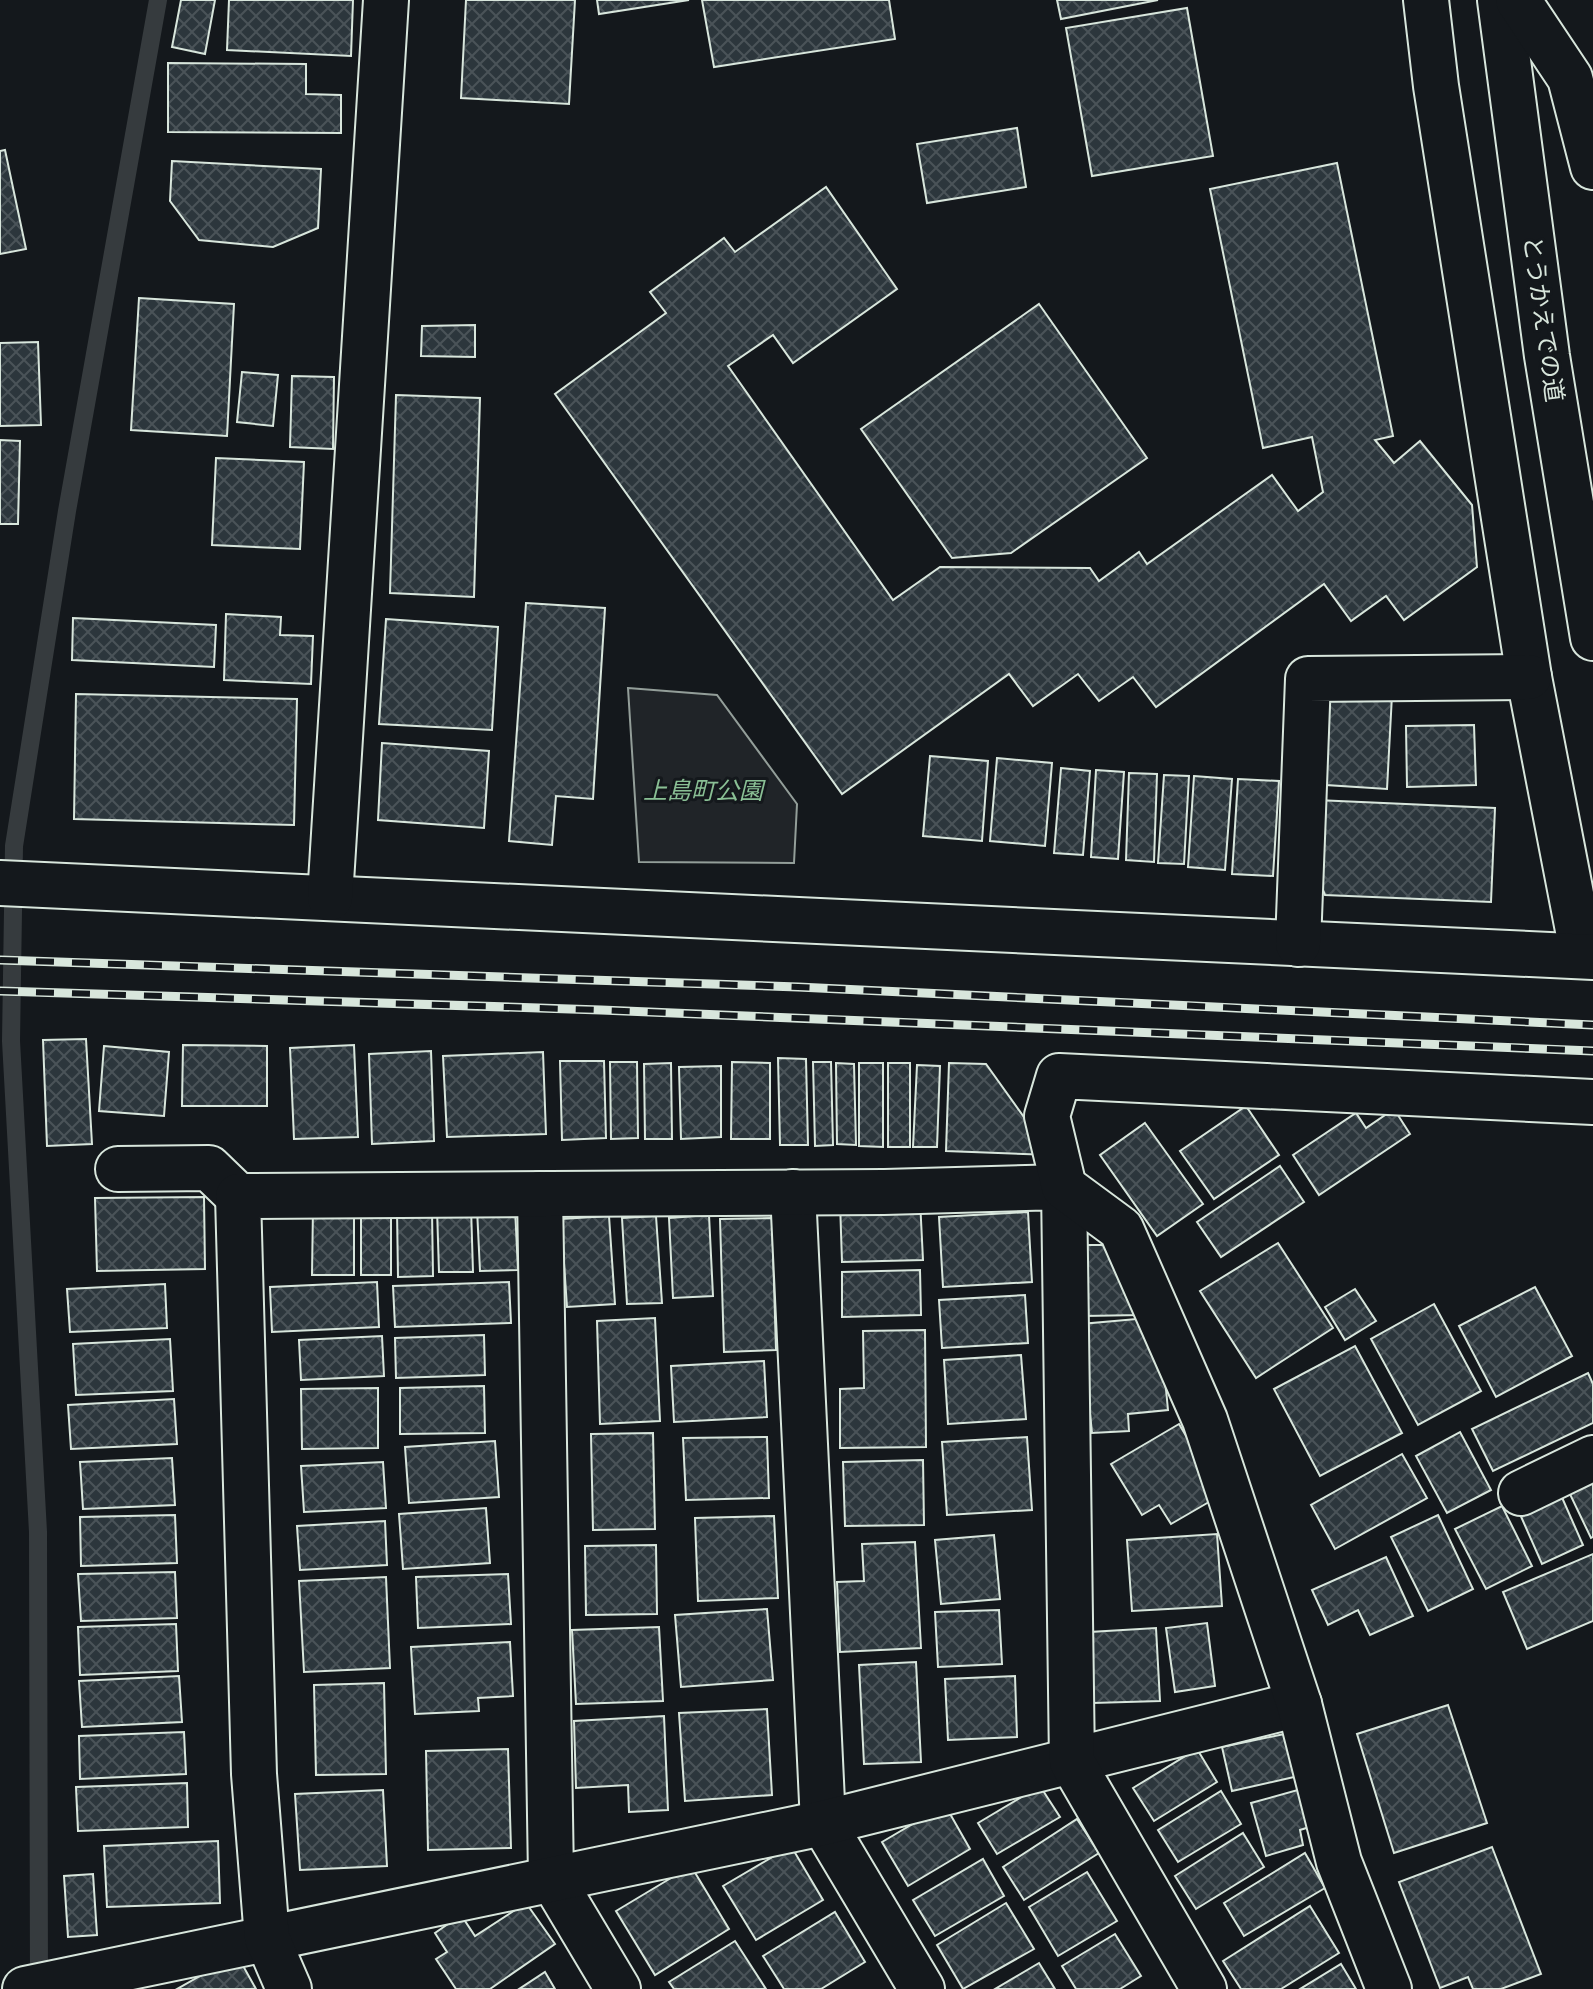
<svg xmlns="http://www.w3.org/2000/svg" width="1593" height="1989" font-family="'Roboto Serif','Noto Sans JP',serif">
<style>
.green{fill:#202428;stroke:#939e99;stroke-width:2}
.lines{fill:none;stroke-linecap:round;stroke-linejoin:round}
.stream{stroke:#363b3e;stroke-width:18}
.building{fill:url(#building-cross-hatch);stroke:#d8e6dc;stroke-width:2}
.minor-casing{stroke:#d8e6dc;stroke-width:48}
.minor{stroke:#14181c;stroke-width:44}
.rail-casing{stroke:#d8e6dc;stroke-width:9}
.rail{stroke:#14181c;stroke-width:6;stroke-dasharray:18;stroke-linecap:butt}
.labels{text-anchor:middle;stroke-width:6;stroke-linejoin:round;paint-order:stroke}
.street-label{font-size:24px;fill:#d8e6dc;stroke:#14181c}
.park-label{font-size:24px;font-style:italic;fill:#8ac095;stroke:#14181c}
</style>
<defs>
<pattern id="building-cross-hatch" width="8" height="8" patternUnits="userSpaceOnUse" patternTransform="scale(2)"><rect width="8" height="8" fill="#2c363c"/><path d="M0 0l8 8M0 8l8-8" fill="none" stroke="#4a5358"/></pattern>
</defs>
<rect width="100%" height="100%" fill="#14181c"/>
<!-- green -->
<polygon class="green" points="628,688 717,695 797,804 794,863 639,862"/>
<g class="lines">
<!-- stream -->
<polyline class="stream" points="39,1986 38,1532 11,1041 14,846 67,511 158,0"/>
</g>
<!-- building -->
<g class="building">
<polygon points="181,0 215,0 205,54 172,47"/>
<polygon points="229,0 353,0 351,56 227,50"/>
<polygon points="466,0 575,0 569,104 461,98"/>
<polygon points="597,0 689,0 599,14"/>
<polygon points="702,0 889,0 895,39 714,67"/>
<polygon points="1057,0 1158,0 1061,19"/>
<polygon points="1187,8 1213,156 1092,176 1066,28"/>
<polygon points="168,63 306,64 306,94 341,95 341,133 168,132"/>
<polygon points="1017,128 1026,187 927,203 917,144"/>
<polygon points="5,150 26,249 0,254 0,151"/>
<polygon points="172,161 321,169 318,228 273,247 199,240 170,201"/>
<polygon points="1337,163 1393,436 1375,440 1394,463 1420,441 1472,505 1477,567 1404,620 1386,596 1351,621 1324,584 1156,707 1133,677 1099,701 1078,674 1033,706 1009,674 842,794 555,394 666,313 650,292 724,238 735,252 826,187 897,289 793,363 773,335 728,366 893,600 940,567 1090,568 1099,581 1139,552 1147,564 1272,475 1298,511 1323,492 1312,437 1263,448 1210,189"/>
<polygon points="139,298 234,304 227,436 131,430"/>
<polygon points="1039,304 1147,458 1011,553 952,558 861,429"/>
<polygon points="475,325 475,357 421,356 422,326"/>
<polygon points="38,342 41,425 0,426 0,343"/>
<polygon points="242,372 278,375 273,426 237,422"/>
<polygon points="292,376 334,377 333,449 290,447"/>
<polygon points="396,395 480,398 474,597 390,593"/>
<polygon points="0,440 20,441 18,524 0,524"/>
<polygon points="216,458 304,462 300,549 212,545"/>
<polygon points="526,603 605,608 593,799 556,796 552,845 509,841"/>
<polygon points="226,614 281,617 280,635 313,636 311,684 224,680"/>
<polygon points="73,618 216,625 214,667 72,660"/>
<polygon points="386,619 498,627 492,730 379,724"/>
<polygon points="1330,692 1392,695 1387,789 1326,785"/>
<polygon points="76,694 297,699 294,825 74,819"/>
<polygon points="1474,725 1476,785 1407,787 1406,726"/>
<polygon points="382,743 489,751 484,828 378,820"/>
<polygon points="930,756 988,761 982,841 923,836"/>
<polygon points="997,758 1052,763 1045,846 990,841"/>
<polygon points="1061,768 1090,771 1083,855 1054,853"/>
<polygon points="1096,770 1124,772 1118,859 1091,857"/>
<polygon points="1129,773 1157,774 1154,862 1126,860"/>
<polygon points="1164,775 1189,776 1184,864 1158,863"/>
<polygon points="1194,776 1232,779 1225,870 1188,867"/>
<polygon points="1238,779 1279,781 1273,876 1232,874"/>
<polygon points="1316,800 1495,808 1491,902 1325,895 1313,866"/>
<polygon points="86,1039 92,1144 47,1146 43,1040"/>
<polygon points="183,1045 267,1046 267,1106 182,1106"/>
<polygon points="354,1045 358,1137 294,1139 290,1048"/>
<polygon points="104,1046 169,1052 164,1116 99,1111"/>
<polygon points="431,1051 434,1141 372,1144 369,1054"/>
<polygon points="543,1052 546,1134 447,1137 443,1056"/>
<polygon points="778,1058 806,1059 808,1145 780,1145"/>
<polygon points="560,1061 604,1061 606,1138 562,1140"/>
<polygon points="610,1062 637,1062 638,1138 611,1139"/>
<polygon points="732,1062 770,1063 770,1139 731,1139"/>
<polygon points="813,1062 831,1062 833,1145 815,1146"/>
<polygon points="671,1063 672,1139 645,1139 644,1064"/>
<polygon points="836,1063 854,1064 856,1145 837,1144"/>
<polygon points="859,1063 883,1063 883,1147 859,1146"/>
<rect x="888" y="1063" width="22" height="84"/>
<polygon points="949,1063 986,1064 1051,1155 946,1151"/>
<polygon points="917,1065 940,1066 937,1147 913,1147"/>
<polygon points="721,1066 721,1137 681,1139 679,1067"/>
<polygon points="1246,1106 1279,1155 1214,1199 1180,1151"/>
<polygon points="1394,1109 1410,1134 1319,1195 1293,1155 1356,1113 1366,1128"/>
<polygon points="1145,1123 1203,1204 1157,1236 1100,1155"/>
<polygon points="1280,1166 1304,1202 1221,1257 1197,1222"/>
<polygon points="204,1197 205,1269 97,1271 95,1198"/>
<polygon points="920,1200 923,1260 842,1262 840,1202"/>
<polygon points="313,1207 354,1207 354,1275 312,1275"/>
<polygon points="471,1207 473,1272 439,1272 437,1209"/>
<polygon points="515,1208 518,1270 480,1271 477,1209"/>
<rect x="361" y="1210" width="30" height="65"/>
<polygon points="397,1211 432,1211 433,1276 398,1277"/>
<polygon points="1028,1212 1032,1282 943,1287 939,1217"/>
<polygon points="709,1215 713,1296 673,1298 669,1218"/>
<polygon points="609,1216 615,1304 567,1307 561,1219"/>
<polygon points="656,1216 662,1303 627,1304 622,1218"/>
<polygon points="772,1218 776,1350 724,1352 720,1219"/>
<polygon points="1278,1243 1333,1328 1256,1378 1200,1291"/>
<polygon points="1081,1245 1109,1245 1140,1315 1084,1316"/>
<polygon points="920,1270 921,1315 842,1317 842,1272"/>
<polygon points="377,1282 379,1327 272,1332 270,1287"/>
<polygon points="509,1282 511,1323 395,1327 393,1286"/>
<polygon points="165,1284 167,1328 70,1332 67,1289"/>
<polygon points="1535,1287 1572,1356 1496,1397 1459,1326"/>
<polygon points="1355,1289 1376,1321 1345,1340 1325,1307"/>
<polygon points="1025,1295 1028,1343 942,1348 939,1300"/>
<polygon points="1434,1304 1481,1391 1418,1425 1371,1339"/>
<polygon points="1159,1317 1168,1410 1128,1414 1129,1431 1092,1433 1081,1324"/>
<polygon points="655,1318 660,1421 600,1424 597,1321"/>
<polygon points="925,1330 926,1447 840,1448 840,1389 864,1388 863,1331"/>
<polygon points="484,1335 485,1375 396,1378 395,1338"/>
<polygon points="382,1336 384,1376 301,1380 299,1340"/>
<polygon points="170,1339 173,1391 76,1395 73,1344"/>
<polygon points="1355,1346 1402,1433 1320,1476 1274,1389"/>
<polygon points="1021,1355 1026,1419 948,1424 944,1360"/>
<polygon points="764,1361 767,1417 674,1422 671,1366"/>
<polygon points="1588,1373 1593,1384 1593,1423 1493,1471 1472,1429"/>
<polygon points="484,1386 485,1433 400,1434 400,1388"/>
<polygon points="378,1388 378,1448 302,1449 301,1389"/>
<polygon points="174,1399 177,1444 71,1449 68,1405"/>
<polygon points="1179,1424 1221,1495 1171,1524 1159,1505 1142,1515 1111,1464"/>
<polygon points="1460,1432 1491,1490 1447,1513 1416,1456"/>
<polygon points="653,1433 655,1529 593,1530 591,1434"/>
<polygon points="767,1437 769,1498 686,1500 683,1438"/>
<polygon points="1027,1437 1032,1510 947,1515 942,1442"/>
<polygon points="495,1441 499,1497 409,1503 405,1447"/>
<polygon points="1402,1454 1427,1498 1335,1549 1311,1505"/>
<polygon points="172,1458 175,1505 83,1509 80,1462"/>
<polygon points="923,1460 924,1525 845,1526 843,1462"/>
<polygon points="383,1462 386,1508 304,1512 301,1466"/>
<polygon points="1593,1478 1593,1537 1591,1538 1568,1490"/>
<polygon points="1560,1493 1583,1545 1542,1564 1519,1512"/>
<polygon points="1502,1506 1532,1566 1486,1589 1455,1529"/>
<polygon points="486,1508 490,1563 403,1569 399,1514"/>
<polygon points="175,1515 177,1563 81,1566 80,1517"/>
<polygon points="1438,1515 1473,1589 1428,1611 1391,1537"/>
<polygon points="774,1516 778,1598 698,1601 695,1518"/>
<polygon points="385,1521 387,1565 300,1570 297,1526"/>
<polygon points="1217,1534 1222,1606 1132,1611 1127,1540"/>
<polygon points="994,1535 1000,1599 941,1604 935,1540"/>
<polygon points="915,1542 921,1648 840,1652 837,1582 864,1581 862,1544"/>
<polygon points="656,1545 657,1614 586,1615 585,1546"/>
<polygon points="1593,1554 1593,1621 1527,1649 1503,1592"/>
<polygon points="1386,1557 1413,1616 1370,1635 1358,1610 1328,1625 1312,1590"/>
<polygon points="175,1572 177,1618 81,1621 78,1574"/>
<polygon points="508,1574 511,1624 418,1628 416,1577"/>
<polygon points="386,1577 390,1668 304,1672 299,1581"/>
<polygon points="767,1609 773,1680 681,1687 675,1615"/>
<polygon points="999,1610 1002,1664 938,1667 935,1612"/>
<polygon points="1207,1623 1215,1686 1175,1692 1166,1628"/>
<polygon points="176,1624 178,1671 80,1675 78,1627"/>
<polygon points="659,1627 663,1701 576,1704 572,1630"/>
<polygon points="1156,1628 1160,1701 1093,1703 1090,1632"/>
<polygon points="510,1642 513,1696 478,1698 479,1711 415,1714 411,1647"/>
<polygon points="916,1662 921,1762 864,1764 859,1665"/>
<polygon points="179,1676 182,1722 82,1727 79,1681"/>
<polygon points="1015,1676 1017,1737 948,1740 945,1679"/>
<polygon points="384,1683 386,1774 316,1775 314,1685"/>
<polygon points="1448,1705 1487,1823 1394,1853 1357,1734"/>
<polygon points="767,1709 772,1795 685,1801 679,1713"/>
<polygon points="664,1716 668,1810 629,1812 628,1785 576,1788 574,1721"/>
<polygon points="184,1732 186,1774 80,1779 79,1736"/>
<polygon points="1294,1732 1303,1775 1232,1791 1222,1747"/>
<polygon points="508,1749 511,1848 428,1850 426,1751"/>
<polygon points="1197,1749 1217,1782 1154,1821 1133,1788"/>
<polygon points="187,1783 188,1827 78,1831 76,1787"/>
<polygon points="1040,1786 1060,1817 997,1854 978,1823"/>
<polygon points="1305,1788 1316,1825 1300,1830 1303,1845 1266,1856 1251,1803"/>
<polygon points="383,1790 387,1866 300,1870 295,1794"/>
<polygon points="1221,1791 1241,1824 1178,1862 1158,1830"/>
<polygon points="945,1805 970,1849 908,1886 882,1842"/>
<polygon points="1077,1819 1099,1853 1024,1900 1003,1867"/>
<polygon points="1243,1833 1264,1867 1196,1909 1175,1876"/>
<polygon points="218,1841 220,1903 107,1907 104,1846"/>
<polygon points="791,1846 823,1900 756,1940 723,1886"/>
<polygon points="1492,1847 1541,1974 1501,1989 1473,1989 1468,1977 1440,1988 1399,1882"/>
<polygon points="1305,1853 1325,1888 1244,1936 1224,1903"/>
<polygon points="983,1859 1004,1896 935,1936 913,1900"/>
<polygon points="691,1866 729,1929 655,1975 616,1911"/>
<polygon points="1087,1872 1117,1921 1058,1956 1029,1907"/>
<polygon points="93,1874 97,1935 68,1937 64,1876"/>
<polygon points="526,1903 555,1944 490,1989 456,1989 436,1959 447,1952 435,1933 461,1915 475,1936"/>
<polygon points="1006,1903 1034,1949 963,1989 937,1945"/>
<polygon points="1310,1906 1339,1953 1281,1989 1241,1989 1223,1961"/>
<polygon points="835,1912 865,1962 821,1989 784,1989 763,1956"/>
<polygon points="1115,1934 1141,1976 1120,1989 1076,1989 1062,1966"/>
<polygon points="735,1941 766,1989 674,1989 669,1982"/>
<polygon points="237,1955 256,1989 177,1989"/>
<polygon points="1039,1963 1055,1989 995,1989"/>
<polygon points="1341,1964 1356,1989 1300,1989"/>
<polygon points="545,1972 555,1989 519,1989"/>
</g>
<g class="lines">
<defs>
<g id="minor">
<polyline points="1426,0 1436,86 1529,677 1583,956"/>
<polyline points="1500,0 1547,356 1593,638"/>
<polyline points="1518,0 1570,78 1593,167"/>
<polyline points="0,883 1593,957"/>
<polyline points="330,898 386,0"/>
<polyline points="1298,944 1308,679 1529,677"/>
<polyline points="118,1169 209,1168 238,1196"/>
<polyline points="793,1192 823,1823 922,1989"/>
<polyline points="540,1194 551,1877 618,1989"/>
<polyline points="1521,1493 1593,1458"/>
<polyline points="25,1989 823,1823 1299,1704"/>
<polyline points="289,1989 267,1938 254,1774 238,1196 884,1192 1064,1187 1072,1762 1204,1989"/>
<polyline points="1389,1989 1339,1862 1299,1704 1205,1420 1121,1229 1064,1187 1047,1116 1059,1076 1593,1102"/>
</g>
</defs>
<!-- minor casing -->
<use href="#minor" class="minor-casing"/>
<!-- minor -->
<use href="#minor" class="minor"/>
<defs>
<g id="rail">
<polyline points="0,960 798,987 1593,1025"/>
<polyline points="0,991 601,1010 1593,1051"/>
</g>
</defs>
<!-- rail casing -->
<use href="#rail" class="rail-casing"/>
<!-- rail -->
<use href="#rail" class="rail"/>
</g>
<g class="labels">
<!-- street labels -->
<g class="street-label">
<text transform="translate(1543 319) rotate(82)" y="8">とうかえでの道</text>
</g>
<!-- park labels -->
<g class="park-label">
<text x="703" y="799">上島町公園</text>
</g>
</g>
</svg>
